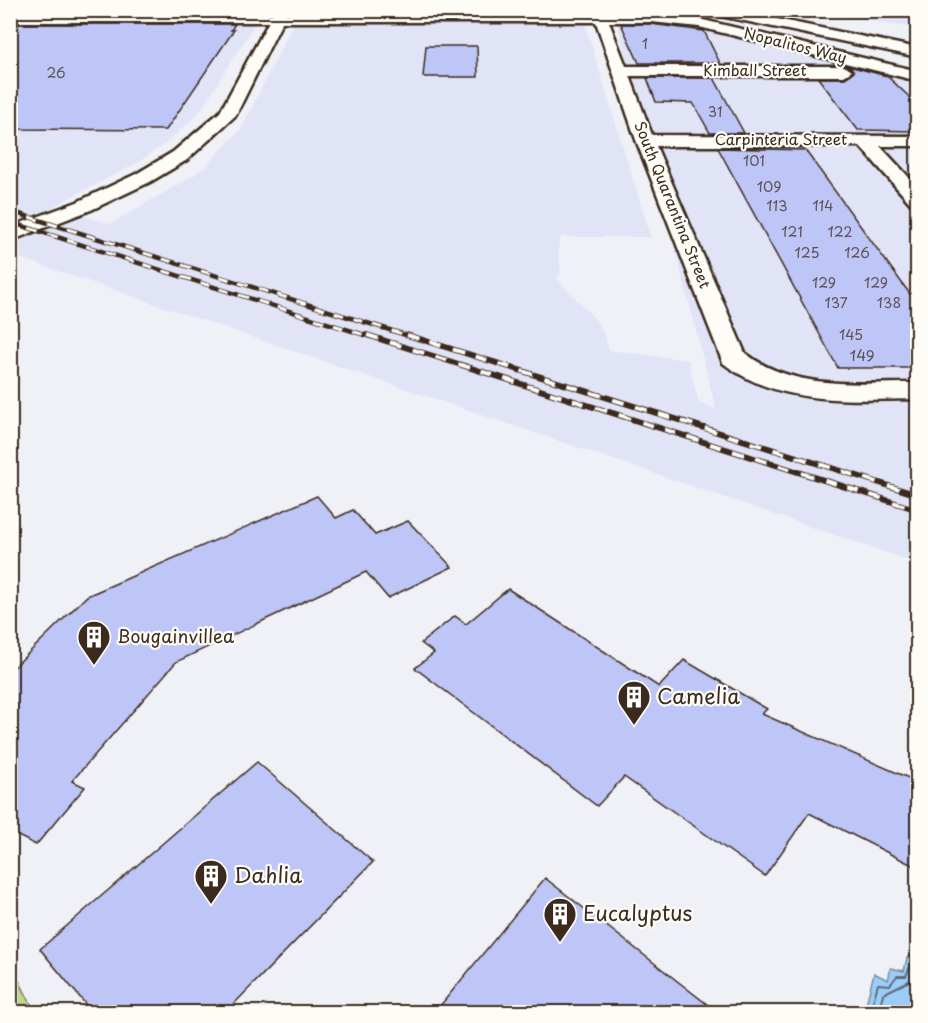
<svg xmlns="http://www.w3.org/2000/svg" width="928" height="1023" font-family="'Playpen Sans',sans-serif">
<style>
.built{fill:#e1e4f7}
.green{fill:#bdd68d;stroke:#7c8056;stroke-width:1.5}
.water{fill:#9ccdf9;stroke:#758ca1;stroke-width:1.5}
.lines{fill:none;stroke-linecap:round;stroke-linejoin:round}
.shore{stroke:#626b76;stroke-width:2}
.building{fill:#bec5f7;stroke:#3b2a1e;stroke-width:1.5}
.street-casing{stroke:#3b2a1e;stroke-width:5}
.secondary-casing{stroke:#3b2a1e;stroke-width:5}
.highway-casing{stroke:#3b2a1e;stroke-width:5}
.street{fill:#fdfcf7;fill-rule:evenodd}
.secondary{fill:#fdfcf7;fill-rule:evenodd}
.highway{fill:#fdfcf7;fill-rule:evenodd}
.rail-far1-casing{stroke:#3b2a1e;stroke-width:4.5}
.rail-casing{stroke:#3b2a1e;stroke-width:6}
.rail-far1{stroke:#fdfcf7;stroke-width:3;stroke-dasharray:10;stroke-linecap:butt}
.rail{stroke:#fdfcf7;stroke-width:4;stroke-dasharray:12;stroke-linecap:butt}
.labels{text-anchor:middle;stroke-width:4.5;stroke-linejoin:round;paint-order:stroke}
.far-number-label{font-size:14px;fill:#5c5154}
.far-street-label{font-size:15px;fill:#3b2a1e;stroke:#fdfcf7}
.number-label{font-size:15px;fill:#5c5154}
.poi-label{font-size:18px;fill:#3b2a1e;stroke:#fdfcf7;text-anchor:start}
.near-poi-label{font-size:21px;fill:#3b2a1e;stroke:#fdfcf7;text-anchor:start}
</style>
<rect width="100%" height="100%" fill="#f0f1f7"/>
<filter id="ink" filterUnits="userSpaceOnUse"><feTurbulence type="fractalNoise" baseFrequency=".0167" numOctaves="2"/><feDisplacementMap in="SourceGraphic" scale="12" xChannelSelector="R" yChannelSelector="G"/><feConvolveMatrix kernelMatrix="1 2 1 2 8 2 1 2 1" color-interpolation-filters="sRGB"/></filter>
<g filter="url(#ink)">
<!-- built -->
<g class="built">
<polygon points="11,11 263,11 203,107 190,122 166,143 139,162 54,206 110,224 191,177 206,166 241,129 293,24 576,22 585,24 651,237 561,237 558,247 561,273 557,279 596,320 605,336 609,350 688,360 699,403 716,409 617,22 684,25 917,67 917,563 11,255"/>
<polygon points="301,11 579,10 579,11 575,13"/>
<polygon points="816,11 917,11 917,29"/>
</g>
<!-- green -->
<polygon class="green" points="10,965 11,965 35,1012 11,1012"/>
<!-- water -->
<polygon class="water" points="917,953 917,1012 864,1012 874,973 888,980 891,968 904,971 907,958"/>
<g class="lines">
<!-- shore -->
<g class="shore">
<polyline points="870,1012 878,984 890,985 897,976 906,976 912,962 918,959"/>
<polyline points="878,1012 883,994 913,979 918,971"/>
</g>
</g>
<!-- building -->
<g class="building">
<polygon points="10,10 245,10 244,12"/>
<polygon points="10,24 235,24 231,30 234,30 166,130 10,129"/>
<polygon points="621,24 651,24 704,31 720,63 639,63"/>
<polygon points="426,46 477,46 478,77 423,77"/>
<polygon points="849,66 887,76 918,105 918,131 858,130 818,78 845,78 854,72"/>
<polygon points="647,78 714,78 744,133 710,133 693,103 656,102"/>
<polygon points="718,148 805,150 918,305 918,368 838,368"/>
<polygon points="317,496 336,518 353,510 375,535 408,521 452,567 388,598 366,572 176,662 72,781 85,787 36,845 10,832 10,671 87,596"/>
<polygon points="508,589 659,687 684,660 767,709 762,714 918,782 918,868 809,813 765,876 624,777 597,806 415,668 434,653 421,643 455,616 466,624"/>
<polygon points="257,762 373,862 226,1012 92,1012 40,949"/>
<polygon points="545,878 717,1012 435,1012"/>
</g>
<g class="lines">
<defs>
<g id="street">
<path d="M 592,10 L 605,10 L 606,14 L 651,14 L 699,19 L 918,71 L 918,81 L 699,27 L 651,22 L 609,22 L 626,66 L 844,66 L 852,71 L 844,76 L 630,76 L 652,135 L 918,136 L 918,146 L 880,146 L 918,187 L 918,206 L 911,204 L 860,146 L 656,146 L 745,353 C 794,391 858,383 918,383 L 918,399 C 851,400 779,406 723,363 L 636,140 L 596,22 L 10,22 L 10,14 L 593,14 Z"/>
<polygon points="908,10 918,10 918,17"/>
</g>
<polygon id="secondary" points="275,10 288,10 236,115 187,160 150,182 91,210 10,241 10,227 77,202 136,174 173,152 220,112"/>
<polygon id="highway" points="705,10 733,10 918,48 918,57 711,14"/>
</defs>
<!-- street casing -->
<use href="#street" class="street-casing"/>
<!-- secondary casing -->
<use href="#secondary" class="secondary-casing"/>
<!-- highway casing -->
<use href="#highway" class="highway-casing"/>
<!-- street -->
<use href="#street" class="street"/>
<!-- secondary -->
<use href="#secondary" class="secondary"/>
<!-- highway -->
<use href="#highway" class="highway"/>
<defs>
<g id="rail-far1">
<polyline points="10,211 412,337"/>
<polyline points="10,222 371,337"/>
</g>
<g id="rail">
<polyline points="367,335 918,510"/>
<polyline points="407,335 918,495"/>
</g>
</defs>
<!-- rail-far1 casing -->
<use href="#rail-far1" class="rail-far1-casing"/>
<!-- rail casing -->
<use href="#rail" class="rail-casing"/>
<!-- rail-far1 -->
<use href="#rail-far1" class="rail-far1"/>
<!-- rail -->
<use href="#rail" class="rail"/>
</g>
</g>
<!-- icons -->
<defs>
<symbol id="building-pin" viewBox="-11 -11 22 30"><path d="M0 17L-7.5 6A9.5 9.5 0 1 1 7.5 6Z" fill="#3b2a1e" stroke="#fdfcf7"/><path d="M-4-6H4V6H1V3H-1V6H-4ZM-2.5-4.3h1.7v1.8h-1.7ZM.8-4.3h1.7v1.8H.8ZM-2.5-1h1.7V.8h-1.7ZM.8-1h1.7V.8H.8Z" fill="#fff"/></symbol>
</defs>
<g fill-rule="evenodd">
<use href="#building-pin" x="75" y="618" width="38" height="52"/>
<use href="#building-pin" x="615" y="678" width="38" height="52"/>
<use href="#building-pin" x="192" y="857" width="38" height="52"/>
<use href="#building-pin" x="541" y="895" width="38" height="52"/>
</g>
<g class="labels">
<!-- far-number labels -->
<g class="far-number-label">
<text x="645" y="49">1</text>
<text x="56" y="78">26</text>
<text x="715" y="117">31</text>
<text x="754" y="166">101</text>
<text x="769" y="192">109</text>
<text x="777" y="211">113</text>
<text x="823" y="211">114</text>
<text x="792" y="237">121</text>
<text x="840" y="237">122</text>
<text x="807" y="258">125</text>
<text x="857" y="258">126</text>
<text x="824" y="288">129</text>
<text x="876" y="288">129</text>
<text x="836" y="308">137</text>
<text x="889" y="308">138</text>
<text x="851" y="340">145</text>
</g>
<!-- far-street labels -->
<g class="far-street-label">
<text transform="translate(795 46) rotate(14)" y="5">Nopalitos Way</text>
<text x="755" y="76">Kimball Street</text>
<text x="781" y="145">Carpinteria Street</text>
<text transform="translate(672 205) rotate(68)" y="5">South Quarantina Street</text>
</g>
<!-- number labels -->
<g class="number-label">
<text x="862" y="361">149</text>
</g>
<!-- poi labels -->
<g class="poi-label">
<text x="117" y="643">Bougainvillea</text>
</g>
<!-- near-poi labels -->
<g class="near-poi-label">
<text x="657" y="704">Camelia</text>
<text x="234" y="883">Dahlia</text>
<text x="583" y="921">Eucalyptus</text>
</g>
</g>
<!-- margin -->
<rect width="928" height="1023" fill="none" stroke="#fdfcf7" stroke-width="36"/>
<rect x="18" y="18" width="892" height="987" fill="none" stroke="#3b2a1e" stroke-width="2" filter="url(#ink)"/>
</svg>
